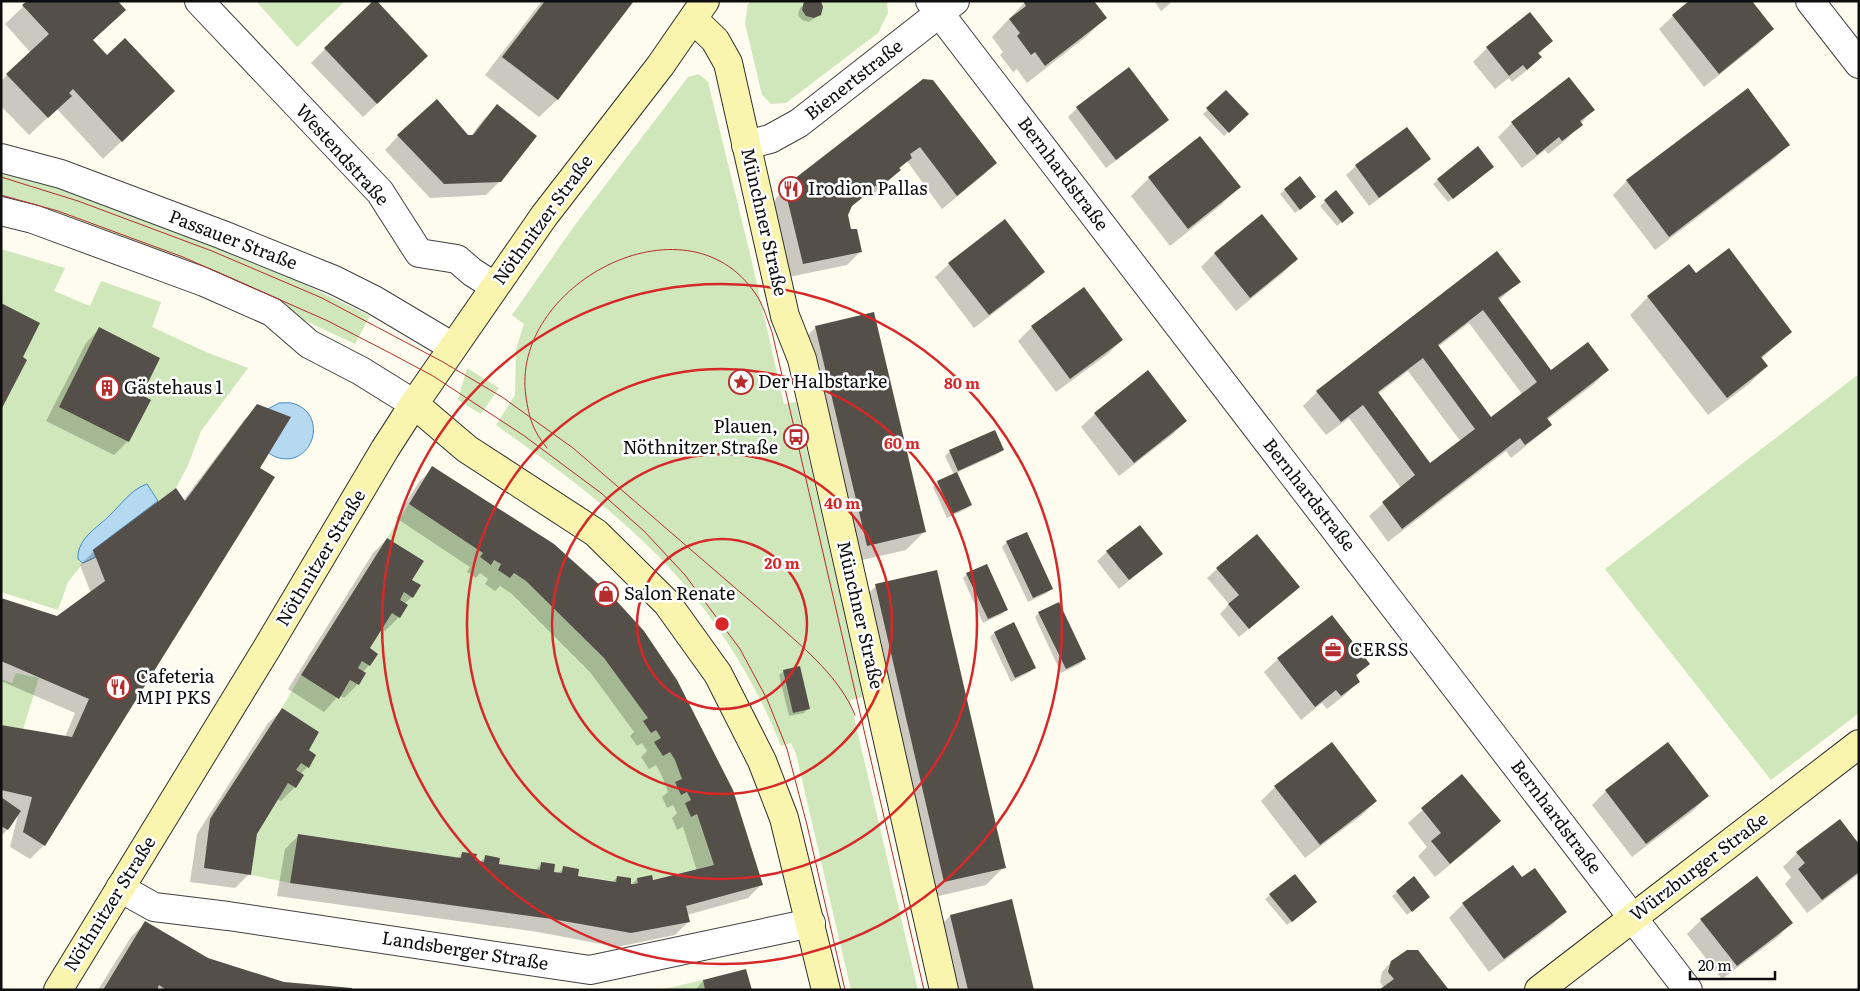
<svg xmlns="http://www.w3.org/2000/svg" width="1860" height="991" font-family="Literata,serif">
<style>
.green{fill:#cfe7ba}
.water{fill:#b6d9f2;stroke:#428bc5}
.shadow{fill:#0003;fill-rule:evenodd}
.building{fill:#554f4a;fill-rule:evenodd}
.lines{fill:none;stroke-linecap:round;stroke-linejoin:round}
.street-casing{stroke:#404040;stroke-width:30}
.secondary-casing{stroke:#2f2f2f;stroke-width:30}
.street{stroke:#fff;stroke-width:28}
.secondary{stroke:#faf5ae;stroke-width:28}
.tram{stroke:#b52d2d;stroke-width:1}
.ring{fill:none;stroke:#d62828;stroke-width:2.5}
.labels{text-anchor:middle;stroke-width:5;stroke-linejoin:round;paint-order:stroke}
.street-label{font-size:18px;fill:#0d0d0d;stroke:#fff}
.poi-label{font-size:18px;fill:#0d0d0d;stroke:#fff;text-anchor:start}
.centre{fill:#d62828;stroke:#fff;stroke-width:2.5}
.ring-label{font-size:15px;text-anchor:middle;font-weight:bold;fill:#d62828;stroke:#fff;stroke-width:5;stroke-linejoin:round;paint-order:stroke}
</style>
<rect width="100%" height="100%" fill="#fefcef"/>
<!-- green -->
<g class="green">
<polygon points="256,1 345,1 297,47"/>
<polygon points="751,1 887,1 888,13 878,33 786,103 771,104 762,95 745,23 748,4"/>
<path d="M 699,74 L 708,82 L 751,258 L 784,404 L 796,402 L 863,697 L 850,700 L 918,990 L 851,990 L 796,754 L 791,743 L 781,746 C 752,673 707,603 650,548 C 603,502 550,463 496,425 L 515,395 L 516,349 L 524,324 L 512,315 L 575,225 L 688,77 Z"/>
<polygon points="1,171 54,186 220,246 296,280 370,316 355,344 259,299 1,205"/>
<polygon points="1,249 65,268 54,291 90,306 101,281 161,302 152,327 206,352 248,368 201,431 188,465 176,488 158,501 147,484 119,506 93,530 78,559 83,563 68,582 58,610 1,592"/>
<polygon points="467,368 499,388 481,414 458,400"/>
<polygon points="1859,374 1859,713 1771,780 1605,569"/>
<polygon points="409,504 526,581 604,658 641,706 675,760 699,820 714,865 634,884 299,834 290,883 251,875 257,834 319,732 282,708 301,675 339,698 424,561 387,538"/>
<polygon points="16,673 39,678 23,729 1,725 1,679 12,683"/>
<polygon points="703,980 705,990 660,990"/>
</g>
<!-- water -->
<g class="water">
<path d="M 279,403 C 284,403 291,402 295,404 C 328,416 313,466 279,458 C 274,457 269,453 265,450 L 266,410 Z"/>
<path d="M 147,484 L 158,501 L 93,550 L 96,557 L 83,563 L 78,559 C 78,555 78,551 80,547 C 85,534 99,526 109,516 C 122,504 130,490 147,484 Z"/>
</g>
<!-- shadow -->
<g class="shadow">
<polygon points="29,1 92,41 155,109 103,159 57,109 29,135 1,106 1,81 31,53 5,24"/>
<polygon points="542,1 633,1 557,100 539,117 485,75"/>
<polygon points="807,1 820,14 809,22 802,20 798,15 800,8"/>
<polygon points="1154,1 1173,1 1161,11"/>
<polygon points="1024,3 1105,18 1087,36 1027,83 1017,69 1013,72 1000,55 1003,52 992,37"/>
<polygon points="1530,14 1551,41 1538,55 1540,57 1526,71 1512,82 1509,78 1495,89 1473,62 1487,48"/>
<polygon points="1673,16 1772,29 1759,43 1704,87 1659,29"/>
<polygon points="325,49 413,70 363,117 311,63"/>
<polygon points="923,80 995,163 981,177 942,209 907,161 885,184 870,197 868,194 859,199 849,209 847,214 850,231 861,251 847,265 789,277 773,209 776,198 787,187 784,200 786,201 790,184"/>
<polygon points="1226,92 1247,114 1224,136 1203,114"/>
<polygon points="497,106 500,181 486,195 430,198 385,150 398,136 470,137 483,120"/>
<polygon points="1077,108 1167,120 1158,129 1106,168 1068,117"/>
<polygon points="1593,110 1567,139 1548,154 1545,150 1522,168 1498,137 1512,123"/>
<polygon points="1407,129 1429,159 1420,168 1369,206 1346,175 1356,166"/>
<polygon points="1200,138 1239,187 1221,205 1170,246 1131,196 1149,178"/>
<polygon points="1789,144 1775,158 1655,250 1613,195 1627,181"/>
<polygon points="1488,171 1448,202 1433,184 1438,180"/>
<polygon points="1300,178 1310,201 1295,213 1280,194"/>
<polygon points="1336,192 1348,217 1337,226 1320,206"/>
<polygon points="1214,254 1297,259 1283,273 1236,311 1201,267"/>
<polygon points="949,264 1043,272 1029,286 974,328 935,277"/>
<polygon points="1695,275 1791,332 1761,359 1767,366 1749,384 1708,415 1630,315 1648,297"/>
<path d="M 1519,282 L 1498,301 L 1551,371 L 1607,370 L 1594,384 L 1547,420 L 1550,425 L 1536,438 L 1511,458 L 1506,451 L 1388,542 L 1369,516 L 1401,488 L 1349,418 L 1326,435 L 1303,406 L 1317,392 ZM 1469,323 L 1522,394 L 1491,418 L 1438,347 ZM 1408,371 L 1461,442 L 1430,465 L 1378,394 Z"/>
<polygon points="1084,289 1121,340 1108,354 1056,392 1018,341 1032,327"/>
<polygon points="816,327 924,532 906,550 849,563 798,345"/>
<polygon points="99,329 140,396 128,441 114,455 46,421 86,343"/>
<polygon points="258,406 258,468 44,845 30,859 10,847 18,815 7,830 3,834 1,833 1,727 65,737 75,713 1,681 1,599 57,618 91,593 80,565 94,551 183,501 244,420"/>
<polygon points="1095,414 1186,421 1172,435 1119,476 1081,427"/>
<polygon points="995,431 1003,450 998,454 956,473 971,505 966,509 947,518 933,487 938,482 954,475 945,456 949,452"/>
<polygon points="433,468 553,545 762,884 748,898 687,915 689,921 675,935 617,947 538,932 277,896 285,849 299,835 457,859 462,854 474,861 480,862 486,857 498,865 535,870 542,864 553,873 557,874 564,868 576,877 612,882 618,877 631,885 637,879 652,881 697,871 683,827 677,830 672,818 677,813 673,805 667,808 662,797 668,792 661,774 656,765 649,769 641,757 647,751 642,743 637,746 630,736 634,732 590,672 512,594 500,586 495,591 485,584 488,579 480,573 476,578 467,572 470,567 396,518 419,482"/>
<polygon points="387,539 412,597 404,604 399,617 385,631 381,628 368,649 369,665 363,672 365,673 358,684 344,698 339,695 324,712 288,689 373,553"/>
<polygon points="1007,542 1051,589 1047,593 1028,602 1002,547"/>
<polygon points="1107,552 1161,554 1119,589 1097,561"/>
<polygon points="1217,569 1298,587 1239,637 1220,614 1229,604 1207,578"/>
<polygon points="967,574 1006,609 1002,614 983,623 963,578"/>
<polygon points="876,586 1004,867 986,885 926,899 858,604"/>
<polygon points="1039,613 1084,659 1080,664 1061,673 1035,617"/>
<polygon points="994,633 1034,668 1030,672 1011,682 990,637"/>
<polygon points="1278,659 1368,664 1355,677 1359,681 1345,695 1327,709 1322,703 1301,720 1264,672"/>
<polygon points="784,671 808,709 804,713 789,716 779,675"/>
<polygon points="282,710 307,750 308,767 300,774 295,787 281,801 277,799 256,833 249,874 235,888 190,882 197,834 268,723"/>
<polygon points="1462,775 1500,821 1486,835 1435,877 1418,856 1427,847 1408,823"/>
<polygon points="1275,787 1376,801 1362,815 1305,858 1261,801"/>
<polygon points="1606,791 1707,796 1694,810 1632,857 1592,805"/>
<polygon points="1859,846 1859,874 1807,913 1785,884 1791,877 1783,867 1797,853"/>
<polygon points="1295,876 1311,906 1287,925 1265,899"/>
<polygon points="1522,879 1566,911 1552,925 1489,972 1449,918 1463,904"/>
<polygon points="1397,892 1429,897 1407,915 1392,896"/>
<polygon points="950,916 1033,990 946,990 932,934"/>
<polygon points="1701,920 1791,923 1778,937 1722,979 1687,934"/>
<polygon points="145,923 207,959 283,983 354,990 98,990 131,937"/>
<polygon points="1391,962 1447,990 1384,988 1380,982 1382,972"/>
<polygon points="746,971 750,990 695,990 703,981"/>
</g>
<!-- building -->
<g class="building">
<polygon points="27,1 118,1 126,10 93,40 107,55 125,38 175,91 122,142 73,89 69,93 72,96 48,118 6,74 49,34 22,5"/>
<polygon points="373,1 377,1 428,56 377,104 324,48"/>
<polygon points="545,1 634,1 558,100 502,57"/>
<polygon points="804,1 821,1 823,7 821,15 814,18 806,16 802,10"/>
<polygon points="1023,1 1094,1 1107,18 1045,66 1035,52 1031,55 1017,36 1020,33 1009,19 1026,6"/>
<polygon points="1689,1 1752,1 1774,29 1719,74 1672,15"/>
<polygon points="1530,12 1553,41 1538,53 1542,57 1527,70 1523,65 1509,76 1486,47"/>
<polygon points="1129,67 1169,120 1116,160 1076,107"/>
<polygon points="1569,77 1595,110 1580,121 1583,125 1562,141 1559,137 1537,155 1511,122"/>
<polygon points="923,79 933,80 997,163 957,196 920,147 910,154 912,158 899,168 901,170 884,184 882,181 874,187 871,183 859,193 862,198 852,206 848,215 851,229 857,229 862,252 803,264 786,194 789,183"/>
<polygon points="1748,88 1790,145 1669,237 1626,180"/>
<polygon points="1226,90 1249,114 1229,133 1206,108"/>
<polygon points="437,99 468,135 473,135 497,104 537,136 501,182 444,184 397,135"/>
<polygon points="1407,127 1431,159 1379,198 1355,165"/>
<polygon points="1200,136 1241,187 1188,229 1148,177"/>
<polygon points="1478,146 1494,167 1453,199 1437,179"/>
<polygon points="1300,176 1316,197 1300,210 1284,189"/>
<polygon points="1336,190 1354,213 1342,223 1324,200"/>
<polygon points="1262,214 1298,259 1250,298 1214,253"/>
<polygon points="1005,219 1045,272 989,315 948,263"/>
<polygon points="1729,248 1792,332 1761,357 1768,366 1727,398 1647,296 1689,264 1696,273"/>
<path d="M 1497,251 L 1521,282 L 1498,298 L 1551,370 L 1588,342 L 1609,370 L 1547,418 L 1552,425 L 1525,445 L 1520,438 L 1402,529 L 1382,502 L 1415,475 L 1363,405 L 1341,422 L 1316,391 ZM 1483,310 L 1537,382 L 1491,417 L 1438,345 ZM 1423,358 L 1475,429 L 1430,463 L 1378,392 Z"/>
<polygon points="1084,287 1123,340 1070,379 1031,326"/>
<polygon points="1,303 40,323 23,357 27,360 1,410"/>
<polygon points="874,312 926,532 867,546 815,326"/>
<polygon points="99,327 160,358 142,395 151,400 129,442 59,407"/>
<polygon points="1148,370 1187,421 1134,463 1094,413"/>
<polygon points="257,404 291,417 260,468 275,477 45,846 23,832 32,797 1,790 1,725 72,737 89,699 1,661 1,598 57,616 105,581 93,550 176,488 185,501"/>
<polygon points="995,430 1004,450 958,471 949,450"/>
<polygon points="432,466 554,544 613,597 644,631 677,680 733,790 763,885 686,906 690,922 631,933 552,919 290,883 298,834 461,858 462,852 477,854 475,860 484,862 485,855 500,858 499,864 540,870 541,862 555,864 554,872 562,873 563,866 579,869 578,876 616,882 617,876 631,878 631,884 634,884 638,883 637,878 652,875 653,880 714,865 697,814 691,817 685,803 691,800 687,792 681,795 675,782 682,779 675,760 670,752 663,756 654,742 661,738 656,730 651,733 643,721 648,718 604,658 526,581 514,573 510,578 498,570 501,564 494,560 491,565 480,557 483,553 409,504"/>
<polygon points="957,472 972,505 952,514 937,481"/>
<polygon points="1140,525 1163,554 1129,580 1106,551"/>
<polygon points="1027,532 1053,589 1033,598 1006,541"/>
<polygon points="1257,534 1300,587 1249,629 1228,604 1239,595 1216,568"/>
<polygon points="387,538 424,561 412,580 421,585 413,598 404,592 400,600 408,605 400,618 392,613 370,648 378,654 370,666 362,661 358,668 366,673 359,685 350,680 339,699 301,675"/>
<polygon points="987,564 1008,610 988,619 966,573"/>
<polygon points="937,570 1006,868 944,882 875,584"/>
<polygon points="1059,602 1086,659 1066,669 1038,612"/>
<polygon points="1332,615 1370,664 1356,675 1360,682 1353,687 1341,696 1336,690 1315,707 1277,658"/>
<polygon points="1014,622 1036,668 1015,678 994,632"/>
<polygon points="800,666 810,709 793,713 783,670"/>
<polygon points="282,708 319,732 309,750 316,755 309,768 301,763 296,770 304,775 296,788 288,783 257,834 251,875 204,868 210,819"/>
<polygon points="1332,742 1377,801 1320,845 1274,786"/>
<polygon points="1668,742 1709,796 1646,844 1605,790"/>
<polygon points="1462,774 1501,821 1450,864 1431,841 1441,833 1421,808"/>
<polygon points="1,797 21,811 8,830 1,826"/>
<polygon points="1840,819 1859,844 1859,872 1822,900 1798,869 1805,863 1796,852"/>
<polygon points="1513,865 1522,877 1535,868 1567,912 1504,959 1462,903"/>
<polygon points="1295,874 1317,902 1292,922 1269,894"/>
<polygon points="1414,876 1430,897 1412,912 1396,891"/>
<polygon points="1757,876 1793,923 1737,966 1700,919"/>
<polygon points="1012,899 1034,990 968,990 950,915"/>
<polygon points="145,921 208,958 284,982 352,988 352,990 166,990 159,985 157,990 103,990"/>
<polygon points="1407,950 1418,950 1449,990 1379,990 1394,979 1388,972 1391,961"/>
<polygon points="746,969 752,990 705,990 703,980"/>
</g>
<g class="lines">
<defs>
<g id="street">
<polyline points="199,1 380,192 419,253 457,259 472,272 494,286"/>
<polyline points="930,1 1688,990"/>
<polyline points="1810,1 1859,64"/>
<polyline points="746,145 770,139 799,123 955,1"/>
<polyline points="1,158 61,174 223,235 334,280 374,300 453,347"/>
<polyline points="1,211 33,219 204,282 272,312 309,344 361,371 414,404"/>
<polyline points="120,888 154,907 228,916 590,970 811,923"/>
</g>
<g id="secondary">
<polyline points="693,19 715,40 728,63 785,316 802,359 813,407 944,990"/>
<polyline points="414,404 467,449 596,533 667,603 718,674 762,761 784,818 826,990"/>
<polyline points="58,990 267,648 385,449 414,404 544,216 660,66 705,1"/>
<polyline points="1539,990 1859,744"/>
</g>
</defs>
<!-- street casing -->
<use href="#street" class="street-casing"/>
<!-- secondary casing -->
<use href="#secondary" class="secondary-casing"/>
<!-- street -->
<use href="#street" class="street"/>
<!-- secondary -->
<use href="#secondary" class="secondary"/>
<!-- tram -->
<g class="tram">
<path d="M 1,177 L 78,201 L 212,251 L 322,298 L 443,362 L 502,397 L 573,448 L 777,624 C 806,650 840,678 855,715"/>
<polyline points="1,195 58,211 183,257 328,321 390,353 433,376 523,435 601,493 644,531 685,575 740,649 767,699 787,749 807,825 845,990"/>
<path d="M 547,448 C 533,431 529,418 526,397 C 509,286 685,191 755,293 C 763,304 767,319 772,332 L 924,990"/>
</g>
</g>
<!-- distance rings -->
<g class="ring">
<circle cx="722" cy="624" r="85"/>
<circle cx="722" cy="624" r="170"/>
<circle cx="722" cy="624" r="255"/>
<circle cx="722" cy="624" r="340"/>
</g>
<!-- icons -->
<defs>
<symbol id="restaurant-ring" viewBox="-11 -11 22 22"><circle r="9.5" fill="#fff" stroke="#b52d2d" stroke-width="1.5"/><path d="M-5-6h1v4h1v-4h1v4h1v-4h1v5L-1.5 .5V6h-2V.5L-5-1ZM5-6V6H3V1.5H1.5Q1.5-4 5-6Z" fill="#b52d2d"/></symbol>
<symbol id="sight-ring" viewBox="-11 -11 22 22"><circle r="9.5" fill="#fff" stroke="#b52d2d" stroke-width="1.5"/><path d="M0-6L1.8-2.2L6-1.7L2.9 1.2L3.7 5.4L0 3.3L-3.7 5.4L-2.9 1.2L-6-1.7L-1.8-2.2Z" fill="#b52d2d"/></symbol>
<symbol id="building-ring" viewBox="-11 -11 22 22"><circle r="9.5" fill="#fff" stroke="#b52d2d" stroke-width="1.5"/><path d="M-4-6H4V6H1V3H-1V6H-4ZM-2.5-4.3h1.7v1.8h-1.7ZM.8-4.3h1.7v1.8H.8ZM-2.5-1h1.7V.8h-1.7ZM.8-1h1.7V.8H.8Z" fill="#b52d2d"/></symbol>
<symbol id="bus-ring" viewBox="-11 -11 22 22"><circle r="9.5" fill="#fff" stroke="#b52d2d" stroke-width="1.5"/><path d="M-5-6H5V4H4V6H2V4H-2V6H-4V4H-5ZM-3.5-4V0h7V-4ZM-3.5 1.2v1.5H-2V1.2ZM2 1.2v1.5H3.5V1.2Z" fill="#b52d2d"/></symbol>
<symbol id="shop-ring" viewBox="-11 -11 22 22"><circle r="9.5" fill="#fff" stroke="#b52d2d" stroke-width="1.5"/><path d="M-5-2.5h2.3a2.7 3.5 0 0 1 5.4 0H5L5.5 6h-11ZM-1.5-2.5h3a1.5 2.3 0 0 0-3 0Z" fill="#b52d2d"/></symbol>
<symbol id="office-ring" viewBox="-11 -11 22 22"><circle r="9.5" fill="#fff" stroke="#b52d2d" stroke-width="1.5"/><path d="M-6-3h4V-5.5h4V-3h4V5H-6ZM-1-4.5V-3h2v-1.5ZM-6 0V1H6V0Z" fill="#b52d2d"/></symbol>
</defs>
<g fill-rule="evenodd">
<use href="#restaurant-ring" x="777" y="175" width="28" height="28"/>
<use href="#sight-ring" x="727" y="368" width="28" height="28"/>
<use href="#building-ring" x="93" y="374" width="28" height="28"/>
<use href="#bus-ring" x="782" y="423" width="28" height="28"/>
<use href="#shop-ring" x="592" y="580" width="28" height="28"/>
<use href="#office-ring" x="1319" y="636" width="28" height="28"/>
<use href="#restaurant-ring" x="104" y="673" width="28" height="28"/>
</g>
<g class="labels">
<!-- street labels -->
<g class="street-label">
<text transform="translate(854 80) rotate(-38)" y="6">Bienertstraße</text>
<text transform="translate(342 155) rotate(48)" y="6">Westendstraße</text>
<text transform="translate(1063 174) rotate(53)" y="6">Bernhardstraße</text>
<text transform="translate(543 220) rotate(-54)" y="6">Nöthnitzer Straße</text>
<text transform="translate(764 222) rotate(77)" y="6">Münchner Straße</text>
<text transform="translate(233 240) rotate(21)" y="6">Passauer Straße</text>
<text transform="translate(1309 495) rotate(52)" y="6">Bernhardstraße</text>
<text transform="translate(321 558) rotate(-59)" y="6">Nöthnitzer Straße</text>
<text transform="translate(860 615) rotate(77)" y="6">Münchner Straße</text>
<text transform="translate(1556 817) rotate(53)" y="6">Bernhardstraße</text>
<text transform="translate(1699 867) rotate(-37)" y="6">Würzburger Straße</text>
<text transform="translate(110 904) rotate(-58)" y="6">Nöthnitzer Straße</text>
<text transform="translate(465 951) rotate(9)" y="6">Landsberger Straße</text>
</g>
<!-- poi labels -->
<g class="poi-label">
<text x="808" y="195">Irodion Pallas</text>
<text x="758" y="388">Der Halbstarke</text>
<text x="124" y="394">Gästehaus 1</text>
<text x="778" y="433" text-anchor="end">Plauen,<tspan x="778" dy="21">Nöthnitzer Straße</tspan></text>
<text x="624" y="600">Salon Renate</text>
<text x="1350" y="656">CERSS</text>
<text x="136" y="683">Cafeteria<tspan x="136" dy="21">MPI PKS</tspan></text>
</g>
</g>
<circle cx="722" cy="624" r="8" class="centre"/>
<g class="ring-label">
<text x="962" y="389">80 m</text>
<text x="902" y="449">60 m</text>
<text x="842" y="509">40 m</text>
<text x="782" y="569">20 m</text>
</g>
<!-- border -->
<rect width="1860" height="991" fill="none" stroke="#0d0d0d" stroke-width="5"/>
<!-- scale -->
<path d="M1690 971v8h85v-8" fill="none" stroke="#0d0d0d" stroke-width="2.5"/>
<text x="1698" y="971" font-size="15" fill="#0d0d0d" stroke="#ffffff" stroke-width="4" paint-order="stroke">20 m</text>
</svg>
